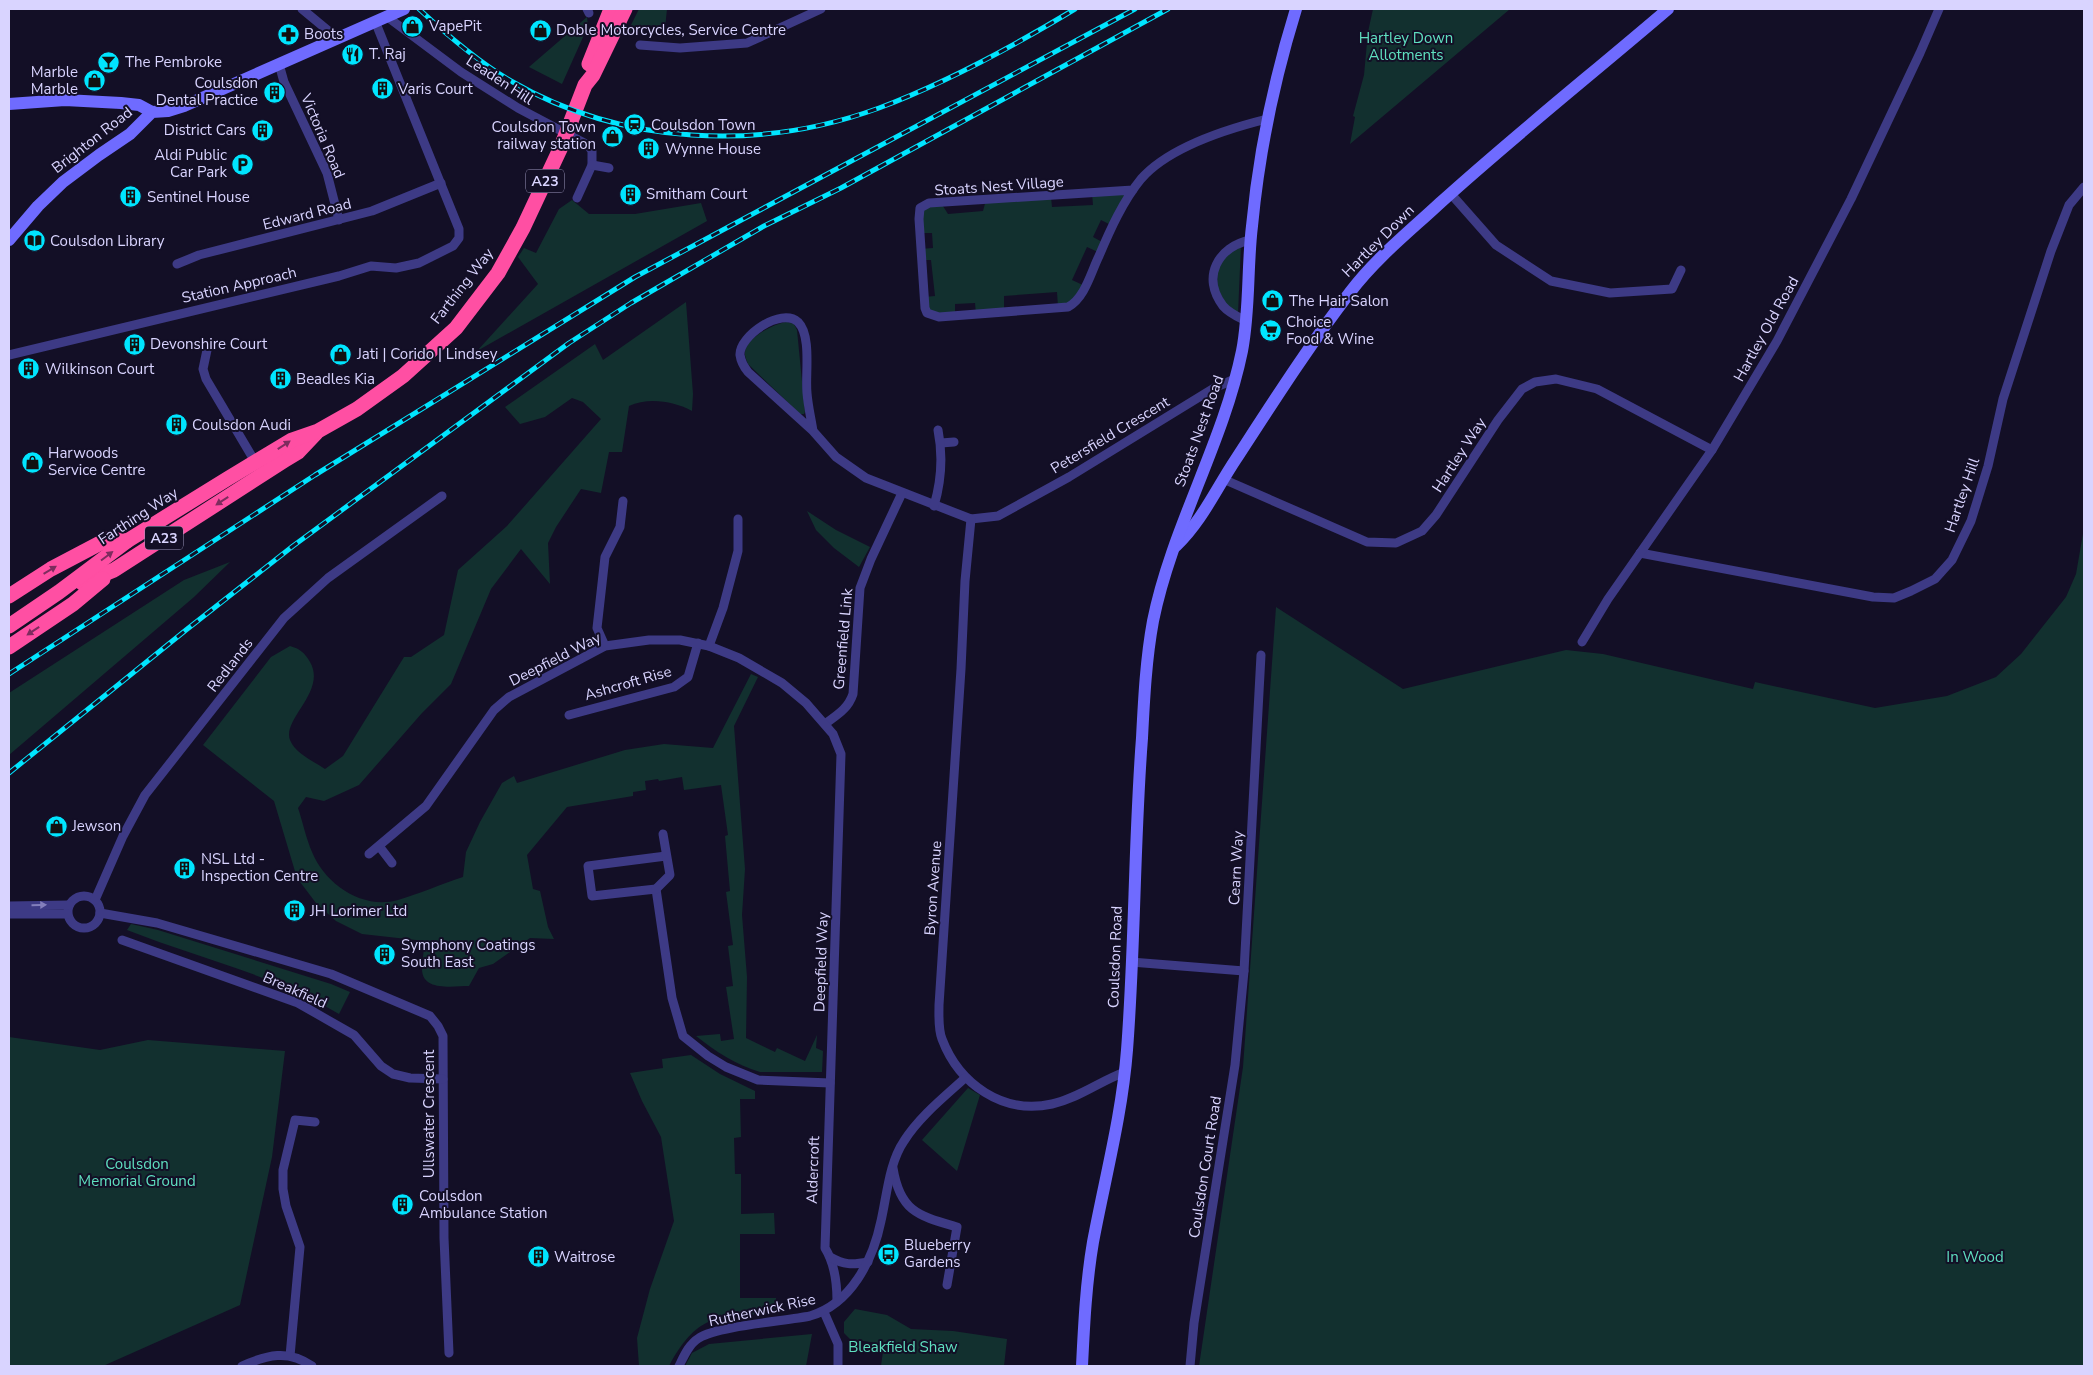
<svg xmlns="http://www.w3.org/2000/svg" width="2093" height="1375" font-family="'Nunito Sans',sans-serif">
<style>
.green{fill:#12302f}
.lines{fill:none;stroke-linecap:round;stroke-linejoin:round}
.street{stroke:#3d3a85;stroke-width:9}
.secondary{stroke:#6f6bff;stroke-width:12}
.highway{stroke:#ff4fa3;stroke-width:15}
.rail-casing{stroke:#00e5ff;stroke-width:5}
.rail{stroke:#130f26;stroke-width:3;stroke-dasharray:9;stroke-linecap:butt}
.oneway{fill:#7d2c5e}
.oneway2{fill:#837fbc}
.labels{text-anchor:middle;stroke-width:4;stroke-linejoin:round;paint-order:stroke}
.shield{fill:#130f26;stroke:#9e99be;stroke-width:1}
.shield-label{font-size:14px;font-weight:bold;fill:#d9d4ff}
.poi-label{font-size:15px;fill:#d9d4ff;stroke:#130f26;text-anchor:start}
.park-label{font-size:15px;fill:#5fe0c0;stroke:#130f26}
.street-label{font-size:15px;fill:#d9d4ff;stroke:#130f26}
</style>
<rect width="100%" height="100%" fill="#130f26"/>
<!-- green -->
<g class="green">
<polygon points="639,9 667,9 665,28 648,25 636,33 628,31"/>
<polygon points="1373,9 1510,9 1350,144 1355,117 1353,116 1364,75 1368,32"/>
<polygon points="587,17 588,26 562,84 529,67"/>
<polygon points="1133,190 1113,226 1101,220 1093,237 1104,243 1100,253 1087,247 1072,280 1085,286 1079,298 1058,307 1057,292 1004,296 1004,311 976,314 975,303 955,304 955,315 932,315 924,297 935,296 931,260 921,260 920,249 933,248 932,233 919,233 920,208 941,203 948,214 983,211 986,200 1051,197 1052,207 1093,205 1092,193"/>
<polygon points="572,200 589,214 635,214 701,203 707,221 477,351 538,284 518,257 524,248 536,253 559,209"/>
<polygon points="1241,245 1238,314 1226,304 1217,287 1218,265 1223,258"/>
<path d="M 686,302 L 693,394 L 692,411 C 674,401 648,397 629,406 L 622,452 L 609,452 L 601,493 L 581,489 L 556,527 L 548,543 L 550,584 L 521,549 L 491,589 L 451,684 L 422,713 L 359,785 L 324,801 L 306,797 L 298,808 C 303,823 306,838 312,852 C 325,884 362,910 398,900 C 419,894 441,884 463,877 L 466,852 L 480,822 L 502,783 L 514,776 L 517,783 L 625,750 L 664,744 L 713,748 L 751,674 L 758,677 L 734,726 L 745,869 L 742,915 L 747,977 L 746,1038 L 775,1052 L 777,1048 L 805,1061 L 817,1035 L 816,1048 L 823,1051 L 822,1072 L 760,1072 C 736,1065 715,1051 696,1036 L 720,1034 L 721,1041 L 734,1039 L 726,987 L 733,986 L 728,946 L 733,945 L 726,892 L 730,891 L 725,836 L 728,835 L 721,785 L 684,790 L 682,777 L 659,781 L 658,779 L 645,781 L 646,790 L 633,792 L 633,796 L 567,807 L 527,855 L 533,889 L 540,891 L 548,927 L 554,939 L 530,938 L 493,964 L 479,968 L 469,986 C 454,986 422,992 422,969 C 422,960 424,951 425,941 L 362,934 L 336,921 L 316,903 L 297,878 L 274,801 L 203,745 L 271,657 L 290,646 C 300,649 304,652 310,662 C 327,691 282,719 290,740 C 295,753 313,761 325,769 L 343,756 L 404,657 L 411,657 L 444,635 L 458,570 L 507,526 L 601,419 L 583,402 L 572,398 L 545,417 L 520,424 L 505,407 L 595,344 L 603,360 Z"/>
<path d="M 787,322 L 794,324 L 797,330 L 805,412 L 804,414 L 800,414 L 748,364 C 747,360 744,356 745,352 C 746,338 775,323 787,322 Z"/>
<polygon points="807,511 836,530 870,547 859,567 834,548 816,530"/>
<polygon points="2084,528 2084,1366 1199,1366 1243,1067 1276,607 1403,689 1566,650 1603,654 1753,689 1755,682 1875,708 1947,696 1996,677 2021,654 2066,597 2076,574"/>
<polygon points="230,562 194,597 9,755 9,693 184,580"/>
<path d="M 131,924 L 158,930 L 331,984 L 350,992 L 339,1014 C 274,975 198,958 127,930 Z"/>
<polygon points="9,1037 100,1050 148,1040 285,1051 272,1157 240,1305 103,1366 9,1366"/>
<path d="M 691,1055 L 720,1074 L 755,1091 L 755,1099 L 740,1099 L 741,1137 L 734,1138 L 735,1174 L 741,1174 L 741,1214 L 774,1213 L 775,1234 L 740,1234 L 740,1298 L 776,1298 L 776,1313 C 719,1317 699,1311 669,1366 L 639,1366 L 637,1338 L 650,1289 L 674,1221 L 661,1137 L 642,1101 L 630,1073 L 663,1068 L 662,1059 Z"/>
<polygon points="968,1088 980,1095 957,1171 922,1140"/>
<polygon points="855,1309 887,1315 911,1329 953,1331 1007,1339 1004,1366 881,1366 884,1344 850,1339 844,1333 844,1322"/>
<polygon points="812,1334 806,1366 685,1366 692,1353 709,1344"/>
</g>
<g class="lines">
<!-- street -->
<g class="street">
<polyline points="302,9 337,38"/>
<polyline points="587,9 589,13"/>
<polyline points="386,16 461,72 518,108 588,145 592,151 592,165 577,198"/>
<polyline points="640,45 680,48 747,43 821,9"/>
<polyline points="279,64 284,82 327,173 339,220"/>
<polyline points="592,165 609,168"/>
<path d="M 1133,190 L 929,203 L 920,208 L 919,219 L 925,308 L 927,313 L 939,317 L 1068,307 C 1085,298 1091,272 1099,256 C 1110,230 1123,201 1141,179 C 1169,147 1227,129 1267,119"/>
<polyline points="1451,194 1496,245 1551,281 1610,293 1672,289 1681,270"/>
<polyline points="177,264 199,255 372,211 441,183"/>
<path d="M 1246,321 C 1238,317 1229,313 1223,306 C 1201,277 1218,247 1250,240"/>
<polyline points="207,350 203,369 206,379 257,465"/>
<polyline points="9,355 339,276 371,266 396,268 419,263 453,246 459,238 459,229 375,21"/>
<path d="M 813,431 C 811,418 808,406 807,393 C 805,375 812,336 798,322 C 781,307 739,336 740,355 C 741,362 744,367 748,372 L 813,431 L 836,457 L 866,478 L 971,519 L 998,516 L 1069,477 L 1214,388 L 1235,379"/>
<polyline points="941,443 954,442"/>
<polyline points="1223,479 1367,542 1396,543 1422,531 1436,515 1498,420 1522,389 1535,382 1556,379 1597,389 1712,450"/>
<path d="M 934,506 C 941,482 943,455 938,430"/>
<path d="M 971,519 L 965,581 L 961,669 L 939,1005 C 939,1015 938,1029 942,1039 C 959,1084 1003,1115 1052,1104 C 1079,1098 1100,1081 1125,1072"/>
<polyline points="1640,553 1873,597 1894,598 1911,591 1935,579 1952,560 1971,521 1988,466 2003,399 2051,251 2069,205 2084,187"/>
<polyline points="1582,642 1608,599 1712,450 1777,341 1851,199 1920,53 1939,9"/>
<polyline points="605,646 597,628 605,557 620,527 623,501"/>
<polyline points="709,646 723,608 738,551 738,519"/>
<polyline points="569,715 674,687 688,677 698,643"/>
<path d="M 825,724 C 837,715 848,709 853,694 L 860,588 L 871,559 L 902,493"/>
<polyline points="379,846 392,863"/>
<path d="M 369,854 L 426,806 L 494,710 L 509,697 L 605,646 L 649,640 L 680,640 L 709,646 L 739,658 L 782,683 L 806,703 L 833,734 L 841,754 L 825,1248 C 835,1264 837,1283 837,1301"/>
<polyline points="666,856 588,866 592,896 656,889 672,998 683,1036 708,1056 726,1067 758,1080 830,1083"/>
<polyline points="656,889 670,875 663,834"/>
<circle cx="84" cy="912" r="16"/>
<polyline points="95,900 123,836 145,795 284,618 328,578 442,496"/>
<polyline points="9,906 69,905"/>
<polyline points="100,913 157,923 331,974 430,1016 438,1026 443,1036 444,1238 449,1353"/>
<polyline points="9,914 67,914"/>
<polyline points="122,940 298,1003 354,1035 381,1066 393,1074 410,1078 443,1079"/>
<polyline points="1131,962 1244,971"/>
<path d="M 893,1168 C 900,1212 919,1216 957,1227 L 947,1285"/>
<path d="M 830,1257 C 844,1265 852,1265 868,1262"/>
<polyline points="824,1312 838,1344 838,1366"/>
<polyline points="290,1356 300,1247 286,1206 283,1189 283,1170 295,1120 315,1122"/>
<path d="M 242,1366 C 267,1355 288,1349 312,1366"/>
<path d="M 679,1366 C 684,1356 689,1344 699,1338 C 717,1326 786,1321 810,1316 C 851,1304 873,1260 881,1221 C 887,1195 889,1163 904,1141 C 919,1117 944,1097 965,1078"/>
<polyline points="1190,1366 1194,1323 1235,1065 1244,971 1261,655"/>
</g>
<!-- secondary -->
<g class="secondary">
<polyline points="9,104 65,100 121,103 139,105 152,112"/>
<polyline points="9,240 38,206 63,182 99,155 130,134 152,112 168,111 184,106 404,9"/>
<path d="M 1176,546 C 1202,521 1216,489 1236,459 C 1273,402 1310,344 1351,291 C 1376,258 1410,231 1440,203 C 1514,136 1592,74 1668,9"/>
<path d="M 1082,1366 C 1084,1325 1086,1283 1093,1242 C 1105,1178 1122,1115 1127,1050 C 1135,947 1134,842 1142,738 C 1144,699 1146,659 1153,621 C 1172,527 1223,444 1242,351 C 1250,310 1247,267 1252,226 C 1259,152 1274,80 1296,9"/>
</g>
<!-- highway -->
<g class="highway">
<polyline points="589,64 611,9"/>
<polyline points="82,583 114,570 285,460 298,452 316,433"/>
<polyline points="9,596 51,569 108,539 127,541"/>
<polyline points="9,626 59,592 127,541 227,479 292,440 318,431 357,409 403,376 456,328 498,273 523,228 561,147 585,85 593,75 625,9"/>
<polyline points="9,647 73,604 103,579"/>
</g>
<defs>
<g id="rail">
<path d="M 419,9 C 447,35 477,61 511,81 C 622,145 759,152 879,108 C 948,82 1012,47 1075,9"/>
<polyline points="9,674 315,475 635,277 1135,9"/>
<polyline points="9,773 186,630 293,546 569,343 631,303 764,226 841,188 1168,9"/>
</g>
</defs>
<!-- rail casing -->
<use href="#rail" class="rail-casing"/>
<!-- rail -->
<use href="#rail" class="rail"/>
</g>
<!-- one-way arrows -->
<defs><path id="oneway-solid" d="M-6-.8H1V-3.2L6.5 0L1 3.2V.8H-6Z" transform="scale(1.25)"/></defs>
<g class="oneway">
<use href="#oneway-solid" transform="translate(284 445) rotate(-33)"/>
<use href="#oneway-solid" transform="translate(222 501) rotate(147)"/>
<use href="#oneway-solid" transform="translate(107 556) rotate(-37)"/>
<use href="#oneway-solid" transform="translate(50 570) rotate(-31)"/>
<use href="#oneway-solid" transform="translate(33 631) rotate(146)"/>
</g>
<use class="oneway2" href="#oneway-solid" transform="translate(39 905) rotate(-1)"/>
<!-- icons -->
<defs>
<symbol id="shop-disc" viewBox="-11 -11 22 22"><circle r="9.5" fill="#00e5ff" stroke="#130f26"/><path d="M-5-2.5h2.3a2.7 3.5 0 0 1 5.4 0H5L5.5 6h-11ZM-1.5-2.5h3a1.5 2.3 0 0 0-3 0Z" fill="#111"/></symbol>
<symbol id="pharmacy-disc" viewBox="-11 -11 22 22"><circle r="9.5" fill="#00e5ff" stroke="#130f26"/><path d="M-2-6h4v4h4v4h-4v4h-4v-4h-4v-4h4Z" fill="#111"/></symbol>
<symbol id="restaurant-disc" viewBox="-11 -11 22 22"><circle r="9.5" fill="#00e5ff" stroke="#130f26"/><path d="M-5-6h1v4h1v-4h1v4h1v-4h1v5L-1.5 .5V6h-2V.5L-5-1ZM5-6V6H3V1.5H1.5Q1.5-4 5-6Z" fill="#111"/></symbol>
<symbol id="bar-disc" viewBox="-11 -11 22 22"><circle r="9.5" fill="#00e5ff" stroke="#130f26"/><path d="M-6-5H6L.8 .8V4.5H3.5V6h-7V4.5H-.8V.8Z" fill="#111"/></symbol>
<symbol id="building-disc" viewBox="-11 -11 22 22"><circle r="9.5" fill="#00e5ff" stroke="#130f26"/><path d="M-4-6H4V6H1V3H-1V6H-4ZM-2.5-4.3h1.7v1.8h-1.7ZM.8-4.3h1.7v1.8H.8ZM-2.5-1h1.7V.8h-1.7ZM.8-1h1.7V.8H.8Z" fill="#111"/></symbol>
<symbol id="station-disc" viewBox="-11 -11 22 22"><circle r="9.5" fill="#00e5ff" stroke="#130f26"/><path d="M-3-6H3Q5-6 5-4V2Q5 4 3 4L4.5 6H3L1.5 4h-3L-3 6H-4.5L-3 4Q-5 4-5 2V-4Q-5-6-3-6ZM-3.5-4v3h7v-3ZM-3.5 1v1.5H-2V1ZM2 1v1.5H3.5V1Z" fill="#111"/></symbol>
<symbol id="parking-disc" viewBox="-11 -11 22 22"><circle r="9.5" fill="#00e5ff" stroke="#130f26"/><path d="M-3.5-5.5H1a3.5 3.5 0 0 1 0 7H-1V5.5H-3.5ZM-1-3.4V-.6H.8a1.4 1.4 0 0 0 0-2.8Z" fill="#111"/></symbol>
<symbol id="library-disc" viewBox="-11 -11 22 22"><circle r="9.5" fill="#00e5ff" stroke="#130f26"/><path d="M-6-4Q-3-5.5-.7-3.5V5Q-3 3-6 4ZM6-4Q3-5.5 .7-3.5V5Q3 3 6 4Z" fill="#111"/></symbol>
<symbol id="supermarket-disc" viewBox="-11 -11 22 22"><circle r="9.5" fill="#00e5ff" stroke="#130f26"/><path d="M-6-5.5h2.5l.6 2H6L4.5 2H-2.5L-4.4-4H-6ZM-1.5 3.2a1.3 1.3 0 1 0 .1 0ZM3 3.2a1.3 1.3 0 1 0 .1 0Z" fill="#111"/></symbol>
<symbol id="bus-disc" viewBox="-11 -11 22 22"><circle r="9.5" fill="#00e5ff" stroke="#130f26"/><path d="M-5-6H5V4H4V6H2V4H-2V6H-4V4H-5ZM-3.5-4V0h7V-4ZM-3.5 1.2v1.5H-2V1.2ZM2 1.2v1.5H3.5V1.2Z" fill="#111"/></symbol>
</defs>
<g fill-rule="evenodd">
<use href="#shop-disc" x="400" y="14" width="25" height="25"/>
<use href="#shop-disc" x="528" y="18" width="25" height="25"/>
<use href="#pharmacy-disc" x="276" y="22" width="25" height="25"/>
<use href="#restaurant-disc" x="340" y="42" width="25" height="25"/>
<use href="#bar-disc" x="96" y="50" width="25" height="25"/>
<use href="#shop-disc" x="82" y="68" width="25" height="25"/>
<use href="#building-disc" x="370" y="76" width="25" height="25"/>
<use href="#building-disc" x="262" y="80" width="25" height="25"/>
<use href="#station-disc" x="622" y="112" width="25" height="25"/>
<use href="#building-disc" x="250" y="118" width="25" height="25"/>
<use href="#shop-disc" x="600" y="124" width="25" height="25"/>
<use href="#building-disc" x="636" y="136" width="25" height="25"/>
<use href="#parking-disc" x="230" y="152" width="25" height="25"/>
<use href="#building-disc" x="618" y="182" width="25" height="25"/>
<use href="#building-disc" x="118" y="184" width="25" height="25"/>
<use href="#library-disc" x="22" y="228" width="25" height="25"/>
<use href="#shop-disc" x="1260" y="288" width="25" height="25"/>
<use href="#supermarket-disc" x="1258" y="318" width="25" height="25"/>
<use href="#building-disc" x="122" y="332" width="25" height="25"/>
<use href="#shop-disc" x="328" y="342" width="25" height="25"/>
<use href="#building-disc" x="16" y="356" width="25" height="25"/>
<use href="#building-disc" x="268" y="366" width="25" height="25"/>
<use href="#building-disc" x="164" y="412" width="25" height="25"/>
<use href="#shop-disc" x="20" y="450" width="25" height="25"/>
<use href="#shop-disc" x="44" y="814" width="25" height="25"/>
<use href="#building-disc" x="172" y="856" width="25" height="25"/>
<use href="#building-disc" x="282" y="898" width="25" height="25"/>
<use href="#building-disc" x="372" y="942" width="25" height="25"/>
<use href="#building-disc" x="390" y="1192" width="25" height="25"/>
<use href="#bus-disc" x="876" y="1242" width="25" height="25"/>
<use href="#building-disc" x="526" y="1244" width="25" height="25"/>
</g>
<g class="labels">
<!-- shield labels -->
<g class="shield">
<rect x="526" y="169.5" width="38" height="23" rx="4"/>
<rect x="145" y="526.5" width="38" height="23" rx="4"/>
</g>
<g class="shield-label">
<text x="545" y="186">A23</text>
<text x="164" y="543">A23</text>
</g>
<!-- poi labels -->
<g class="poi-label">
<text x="429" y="31">VapePit</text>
<text x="556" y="35">Doble Motorcycles, Service Centre</text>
<text x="304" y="39">Boots</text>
<text x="369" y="59">T. Raj</text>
<text x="125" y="67">The Pembroke</text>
<text x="78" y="77" text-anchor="end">Marble<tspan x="78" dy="17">Marble</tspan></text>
<text x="258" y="88" text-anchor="end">Coulsdon<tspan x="258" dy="17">Dental Practice</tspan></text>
<text x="398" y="94">Varis Court</text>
<text x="651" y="130">Coulsdon Town</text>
<text x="596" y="132" text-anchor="end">Coulsdon Town<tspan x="596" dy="17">railway station</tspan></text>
<text x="246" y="135" text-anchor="end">District Cars</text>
<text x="665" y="154">Wynne House</text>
<text x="227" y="160" text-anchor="end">Aldi Public<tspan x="227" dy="17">Car Park</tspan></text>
<text x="646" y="199">Smitham Court</text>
<text x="147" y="202">Sentinel House</text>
<text x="50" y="246">Coulsdon Library</text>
<text x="1289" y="306">The Hair Salon</text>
<text x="1286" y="327">Choice<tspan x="1286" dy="17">Food &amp; Wine</tspan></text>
<text x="150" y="349">Devonshire Court</text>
<text x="357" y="359">Jati | Corido | Lindsey</text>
<text x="45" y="374">Wilkinson Court</text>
<text x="296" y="384">Beadles Kia</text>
<text x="192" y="430">Coulsdon Audi</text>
<text x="48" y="458">Harwoods<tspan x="48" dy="17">Service Centre</tspan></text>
<text x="72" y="831">Jewson</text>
<text x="201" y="864">NSL Ltd -<tspan x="201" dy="17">Inspection Centre</tspan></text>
<text x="310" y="916">JH Lorimer Ltd</text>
<text x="401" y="950">Symphony Coatings<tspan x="401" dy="17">South East</tspan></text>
<text x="419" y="1201">Coulsdon<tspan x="419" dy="17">Ambulance Station</tspan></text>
<text x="904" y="1250">Blueberry<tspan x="904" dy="17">Gardens</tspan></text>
<text x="554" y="1262">Waitrose</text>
</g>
<!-- park labels -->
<g class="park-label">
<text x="1406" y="43">Hartley Down<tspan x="1406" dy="17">Allotments</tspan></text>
<text x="137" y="1169">Coulsdon<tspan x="137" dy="17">Memorial Ground</tspan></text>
<text x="1975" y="1262">In Wood</text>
<text x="903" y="1352">Bleakfield Shaw</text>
</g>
<!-- street labels -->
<g class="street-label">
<text transform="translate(500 80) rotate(33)" y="5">Leaden Hill</text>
<text transform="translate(323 136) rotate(67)" y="5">Victoria Road</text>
<text transform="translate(92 140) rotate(-38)" y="5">Brighton Road</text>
<text transform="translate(999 186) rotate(-4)" y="5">Stoats Nest Village</text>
<text transform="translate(307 214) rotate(-14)" y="5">Edward Road</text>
<text transform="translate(1378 241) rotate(-45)" y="5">Hartley Down</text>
<text transform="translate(239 285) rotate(-13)" y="5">Station Approach</text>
<text transform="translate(462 286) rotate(-52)" y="5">Farthing Way</text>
<text transform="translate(1766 329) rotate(-61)" y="5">Hartley Old Road</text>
<text transform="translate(1199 431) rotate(-70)" y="5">Stoats Nest Road</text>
<text transform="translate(1110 435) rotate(-31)" y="5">Petersfield Crescent</text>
<text transform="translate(1459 455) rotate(-57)" y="5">Hartley Way</text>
<text transform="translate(1962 495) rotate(-71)" y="5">Hartley Hill</text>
<text transform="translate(138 516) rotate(-33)" y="5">Farthing Way</text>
<text transform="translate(843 639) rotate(-85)" y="5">Greenfield Link</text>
<text transform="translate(555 659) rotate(-27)" y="5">Deepfield Way</text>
<text transform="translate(230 665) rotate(-52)" y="5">Redlands</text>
<text transform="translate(628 683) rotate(-16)" y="5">Ashcroft Rise</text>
<text transform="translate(1236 868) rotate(-87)" y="5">Cearn Way</text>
<text transform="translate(933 888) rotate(-86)" y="5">Byron Avenue</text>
<text transform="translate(1115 957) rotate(-88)" y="5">Coulsdon Road</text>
<text transform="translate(821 962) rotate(-88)" y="5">Deepfield Way</text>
<text transform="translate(295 990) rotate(24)" y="5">Breakfield</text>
<text transform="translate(429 1114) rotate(-90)" y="5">Ullswater Crescent</text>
<text transform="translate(1205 1167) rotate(-81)" y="5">Coulsdon Court Road</text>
<text transform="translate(813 1170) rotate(-88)" y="5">Aldercroft</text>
<text transform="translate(762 1310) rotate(-12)" y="5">Rutherwick Rise</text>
</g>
</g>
<!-- border -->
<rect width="2093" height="1375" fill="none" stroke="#d9d4ff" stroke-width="20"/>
</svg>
